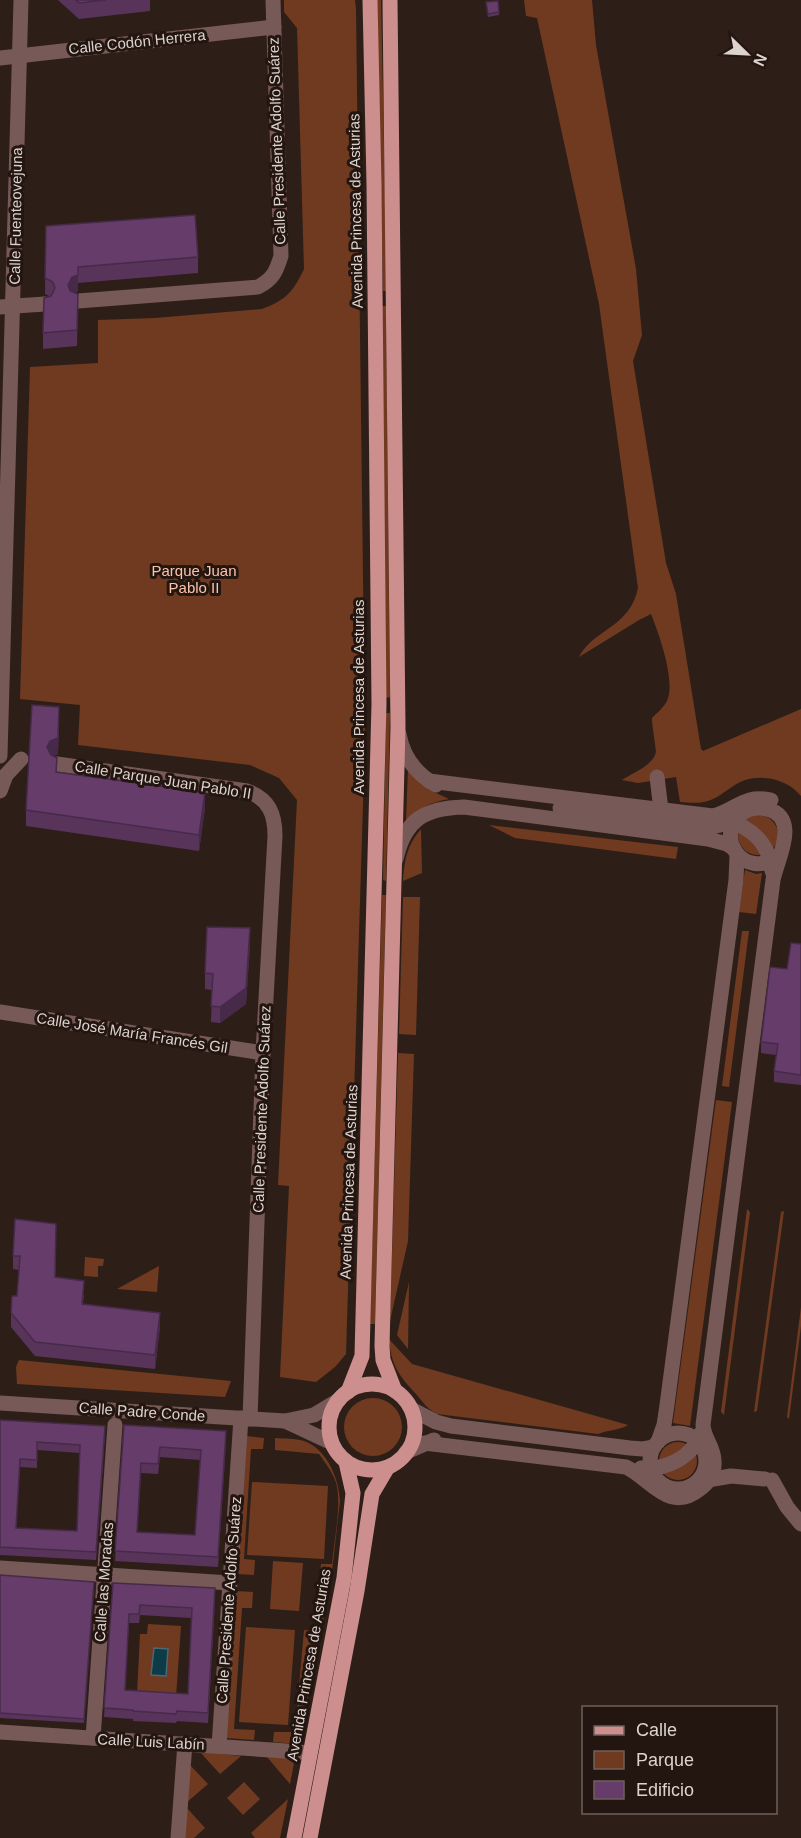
<svg xmlns="http://www.w3.org/2000/svg" width="801" height="1838" font-family="Helvetica,sans-serif">
<style>
.green{fill:#703a20}
.water{fill:#0d3b48;stroke:#4b6970;stroke-width:1.5}
.lines{fill:none;stroke-linecap:round;stroke-linejoin:round}
.minor{stroke:#775958;stroke-width:15}
.major{stroke:#cd8f8e;stroke-width:15}
.wall{fill:#58345b;fill-rule:evenodd}
.shaded-wall{fill:#472a4a}
.building{fill:#663c6a;stroke:#472a4a;stroke-width:1.5;fill-rule:evenodd}
.labels{text-anchor:middle;stroke-width:6;stroke-linejoin:round;paint-order:stroke}
.street-label{font-size:15px;fill:#ddd3ce;stroke:#23150f}
.park-label{font-size:15px;fill:#fac4ab;stroke:#23150f}
</style>
<rect width="100%" height="100%" fill="#2d1f18"/>
<!-- green -->
<g class="green">
<path d="M 284,0 L 355,0 L 356,9 L 365,739 L 346,1354 L 335,1367 L 316,1382 L 280,1377 L 289,1186 L 278,1185 L 297,800 L 279,778 L 250,765 L 78,745 L 80,705 L 20,699 L 30,367 L 98,363 L 98,320 L 155,318 L 262,309 C 286,300 293,292 304,269 L 297,28 L 284,12 Z"/>
<polygon points="377,0 381,0 387,291 383,291"/>
<path d="M 524,0 L 592,0 L 596,45 L 636,269 L 642,335 L 633,361 L 666,563 L 676,594 L 701,749 L 703,751 L 801,709 L 801,796 C 788,780 765,774 745,780 C 733,784 724,794 713,799 C 704,804 690,803 680,802 L 676,777 L 638,783 L 622,780 C 632,773 653,766 656,752 C 656,748 652,726 652,718 C 657,713 664,707 667,701 C 676,681 659,634 651,614 L 639,620 L 579,657 C 593,629 630,628 638,588 L 599,304 L 537,18 L 526,16 Z"/>
<polygon points="382,306 386,306 390,697 386,698"/>
<polygon points="386,713 390,713 386,881 383,880"/>
<path d="M 408,768 L 434,792 L 449,799 C 431,802 419,808 406,821 Z"/>
<circle cx="758" cy="835" r="20"/>
<polygon points="489,825 678,847 676,859 515,838"/>
<path d="M 421,829 L 422,873 L 403,881 C 404,861 407,845 421,829 Z"/>
<polygon points="745,870 756,874 762,873 756,914 739,912"/>
<polygon points="382,895 386,895 375,1324 370,1324"/>
<polygon points="403,897 420,897 416,1035 399,1034"/>
<polygon points="742,931 749,931 729,1087 722,1086"/>
<polygon points="398,1053 414,1054 408,1241 390,1321"/>
<polygon points="716,1100 732,1102 690,1426 673,1423"/>
<polygon points="747,1209 750,1212 724,1415 721,1412"/>
<polygon points="784,1211 757,1411 754,1412 781,1212"/>
<polygon points="85,1257 104,1259 103,1266 98,1266 98,1277 84,1276"/>
<polygon points="159,1266 157,1292 117,1289"/>
<polygon points="409,1282 408,1349 397,1335"/>
<polygon points="801,1307 801,1326 789,1419 787,1417"/>
<path d="M 388,1338 L 412,1364 L 628,1425 C 620,1430 608,1430 598,1434 L 437,1414 C 424,1406 425,1404 416,1394 C 396,1372 393,1367 388,1338 Z"/>
<polygon points="19,1360 231,1381 225,1397 17,1384 16,1367"/>
<circle cx="373" cy="1427" r="29"/>
<polygon points="246,1436 264,1438 263,1449 251,1449 244,1559 255,1560 254,1575 237,1574"/>
<path d="M 275,1438 C 284,1439 295,1438 304,1441 C 327,1449 339,1479 340,1501 L 331,1580 L 320,1579 L 321,1564 L 332,1564 C 334,1541 341,1509 337,1487 C 335,1475 326,1464 319,1454 L 275,1450 Z"/>
<circle cx="678" cy="1461" r="19"/>
<polygon points="252,1482 328,1486 324,1559 247,1555"/>
<polygon points="273,1561 303,1563 299,1611 270,1609"/>
<polygon points="236,1591 253,1592 252,1608 242,1608 234,1729 255,1730 254,1740 226,1738"/>
<polygon points="319,1597 328,1598 298,1744 273,1742 274,1732 295,1732 304,1630 316,1631"/>
<polygon points="148,1624 181,1626 176,1697 137,1694 140,1634 147,1634"/>
<polygon points="246,1627 295,1630 288,1725 239,1722"/>
<polygon points="200,1752 241,1756 220,1774"/>
<polygon points="267,1757 295,1758 290,1784"/>
<polygon points="189,1764 208,1784 186,1803"/>
<polygon points="244,1782 260,1799 243,1815 227,1798"/>
<polygon points="288,1799 280,1838 255,1838 251,1833"/>
<polygon points="187,1808 205,1828 194,1838 184,1838"/>
</g>
<!-- water -->
<polygon class="water" points="154,1648 168,1649 166,1676 151,1675"/>
<g class="lines">
<!-- minor -->
<g class="minor">
<polyline points="0,58 274,27"/>
<path d="M 78,301 L 258,287 C 273,279 276,272 281,256 L 273,0"/>
<polyline points="0,307 45,304"/>
<path d="M 399,734 C 403,756 416,774 436,785"/>
<polyline points="0,756 21,0"/>
<path d="M 57,764 L 247,791 C 269,799 275,814 275,836 L 263,1053 L 250,1419"/>
<polyline points="657,777 662,818"/>
<path d="M 429,781 L 713,816 C 737,810 743,794 771,800"/>
<polyline points="0,791 6,775 21,759"/>
<polyline points="560,808 712,827 728,823 739,816"/>
<path d="M 726,820 C 753,828 769,843 772,871"/>
<path d="M 396,859 C 405,819 425,808 464,807 L 708,839 L 727,844 L 733,848"/>
<polyline points="0,1012 263,1053"/>
<polyline points="0,1403 285,1421 314,1415 339,1400"/>
<polyline points="411,1409 436,1422 451,1426 630,1448 643,1449 654,1447"/>
<polyline points="285,1421 332,1443"/>
<circle cx="678" cy="1461" r="28"/>
<polyline points="658,1442 664,1425 667,1405 736,880 737,856"/>
<path d="M 424,1443 L 626,1467 C 651,1479 669,1514 700,1489 C 709,1482 715,1473 714,1461 C 714,1447 704,1439 703,1425 L 773,880 C 777,859 801,818 767,809 C 758,807 749,808 741,814 C 714,836 743,882 780,856"/>
<polyline points="406,1452 434,1440"/>
<path d="M 641,1468 C 666,1470 692,1458 701,1433"/>
<polyline points="772,1480 787,1507 801,1524"/>
<polyline points="702,1481 731,1476 765,1479"/>
<polyline points="0,1568 230,1583"/>
<polyline points="0,1732 301,1752"/>
<polyline points="93,1738 115,1425"/>
<polyline points="219,1746 241,1418"/>
<polyline points="178,1838 185,1743"/>
</g>
<!-- major -->
<g class="major">
<polyline points="390,0 398,727 382,1346 383,1360 395,1391"/>
<circle cx="372" cy="1427" r="43"/>
<polyline points="348,1392 362,1356 379,704 374,184 370,0"/>
<polyline points="294,1838 344,1578 353,1493 346,1462"/>
<polyline points="310,1838 357,1591 372,1494 388,1467"/>
</g>
</g>
<!-- wall -->
<g class="wall">
<polygon points="58,0 150,0 150,11 79,19"/>
<polygon points="486,5 499,12 499,15 488,17"/>
<polygon points="46,226 198,257 198,273 78,283 78,291 74,293 78,294 77,346 43,349 43,333 49,296 45,294"/>
<polygon points="59,723 58,754 53,756 57,772 205,808 199,851 26,826 26,810"/>
<polygon points="801,944 801,1085 774,1082 774,1071 776,1055 761,1053 761,1042 787,969"/>
<polygon points="250,945 246,1004 220,1023 211,1022 212,990 205,989 205,973"/>
<polygon points="56,1238 55,1277 84,1295 83,1304 160,1327 155,1369 35,1356 11,1327 11,1313 17,1296 19,1270 13,1269 13,1256"/>
<path d="M 0,1420 L 105,1434 L 96,1560 L 0,1555 ZM 37,1450 L 80,1453 L 77,1531 L 16,1528 L 20,1467 L 37,1468 Z"/>
<path d="M 124,1425 L 226,1441 L 218,1567 L 115,1561 ZM 160,1457 L 200,1460 L 195,1535 L 137,1532 L 141,1473 L 158,1474 Z"/>
<polygon points="0,1575 94,1582 84,1723 0,1718"/>
<path d="M 113,1583 L 215,1598 L 208,1723 L 177,1721 L 176,1723 L 133,1721 L 133,1719 L 104,1717 ZM 140,1615 L 191,1618 L 188,1694 L 125,1690 L 129,1623 L 139,1623 Z"/>
</g>
<!-- shaded-wall -->
<g class="shaded-wall">
<polygon points="78,267 78,291 72,293 68,301 68,285"/>
<polygon points="59,707 58,754 50,758 47,747"/>
<polygon points="205,792 205,808 199,851 199,835"/>
<polygon points="250,928 250,945 246,1004 220,1023 220,1007"/>
<polygon points="160,1313 160,1327 155,1369 155,1355"/>
<polygon points="105,1426 105,1434 96,1560 96,1552"/>
<polygon points="226,1431 226,1441 218,1567 218,1557"/>
<polygon points="215,1588 215,1598 208,1723 208,1713"/>
</g>
<!-- building -->
<g class="building">
<polygon points="76,0 106,0 79,3"/>
<polygon points="498,1 499,12 488,14 486,2"/>
<polygon points="195,215 198,257 78,267 78,275 72,277 68,285 70,291 78,294 77,330 43,333 44,298 51,296 55,288 53,282 45,278 46,226"/>
<polygon points="32,705 59,707 58,738 50,741 47,747 51,755 57,758 56,772 205,792 199,835 26,810"/>
<polygon points="207,927 250,928 246,988 220,1007 211,1006 213,974 205,973"/>
<polygon points="791,943 801,944 801,1075 774,1071 778,1044 761,1042 770,967 787,969"/>
<polygon points="15,1219 56,1224 55,1277 84,1281 82,1304 160,1313 155,1355 35,1342 11,1313 12,1296 17,1296 20,1256 13,1256"/>
<path d="M 0,1420 L 105,1426 L 96,1552 L 0,1547 ZM 37,1442 L 80,1445 L 77,1531 L 16,1528 L 20,1459 L 37,1460 Z"/>
<path d="M 124,1425 L 226,1431 L 218,1557 L 115,1551 ZM 160,1447 L 201,1450 L 195,1535 L 137,1532 L 141,1463 L 158,1464 Z"/>
<polygon points="0,1575 94,1582 84,1719 0,1713"/>
<path d="M 113,1583 L 215,1588 L 208,1713 L 177,1711 L 176,1714 L 133,1711 L 133,1710 L 104,1708 ZM 140,1605 L 192,1608 L 188,1694 L 125,1690 L 129,1614 L 139,1614 Z"/>
</g>
<g class="labels">
<!-- street labels -->
<g class="street-label">
<text transform="translate(137 42) rotate(-6)" y="5">Calle Codón Herrera</text>
<text transform="translate(277 141) rotate(-92)" y="5">Calle Presidente Adolfo Suárez</text>
<text transform="translate(356 211) rotate(-91)" y="5">Avenida Princesa de Asturias</text>
<text transform="translate(16 216) rotate(-89)" y="5">Calle Fuenteovejuna</text>
<text transform="translate(359 697) rotate(-90)" y="5">Avenida Princesa de Asturias</text>
<text transform="translate(163 780) rotate(9)" y="5">Calle Parque Juan Pablo II</text>
<text transform="translate(132 1033) rotate(9)" y="5">Calle José María Francés Gil</text>
<text transform="translate(262 1109) rotate(-88)" y="5">Calle Presidente Adolfo Suárez</text>
<text transform="translate(349 1182) rotate(-88)" y="5">Avenida Princesa de Asturias</text>
<text transform="translate(142 1412) rotate(4)" y="5">Calle Padre Conde</text>
<text transform="translate(104 1582) rotate(-86)" y="5">Calle las Moradas</text>
<text transform="translate(229 1600) rotate(-86)" y="5">Calle Presidente Adolfo Suárez</text>
<text transform="translate(309 1665) rotate(-80)" y="5">Avenida Princesa de Asturias</text>
<text transform="translate(151 1742) rotate(3)" y="5">Calle Luis Labín</text>
</g>
<!-- park labels -->
<g class="park-label">
<text x="194" y="576">Parque Juan<tspan x="194" dy="17">Pablo II</tspan></text>
</g>
</g>
<!-- legend -->
<rect x="582" y="1706" width="195" height="108" fill="#23150f" stroke="#6d615b" stroke-width="1.5"/>
<rect x="594" y="1726" width="30" height="9" fill="#cd8f8e" stroke="#6d615b" stroke-width="1.5"/>
<text x="636" y="1736" font-size="18" fill="#ddd3ce">Calle</text>
<rect x="594" y="1751" width="30" height="18" fill="#703a20" stroke="#6d615b" stroke-width="1.5"/>
<text x="636" y="1766" font-size="18" fill="#ddd3ce">Parque</text>
<rect x="594" y="1781" width="30" height="18" fill="#663c6a" stroke="#6d615b" stroke-width="1.5"/>
<text x="636" y="1796" font-size="18" fill="#ddd3ce">Edificio</text>
<!-- north arrow -->
<g transform="translate(747 54) rotate(114)" stroke="#23150f" stroke-width="4.5" paint-order="stroke">
<path d="M0-4.5L10 22L0 15L-10 22Z" fill="#ddd3ce"/>
<text y="-9" font-size="16" font-weight="bold" text-anchor="middle" fill="#ddd3ce">N</text>
</g>
</svg>
